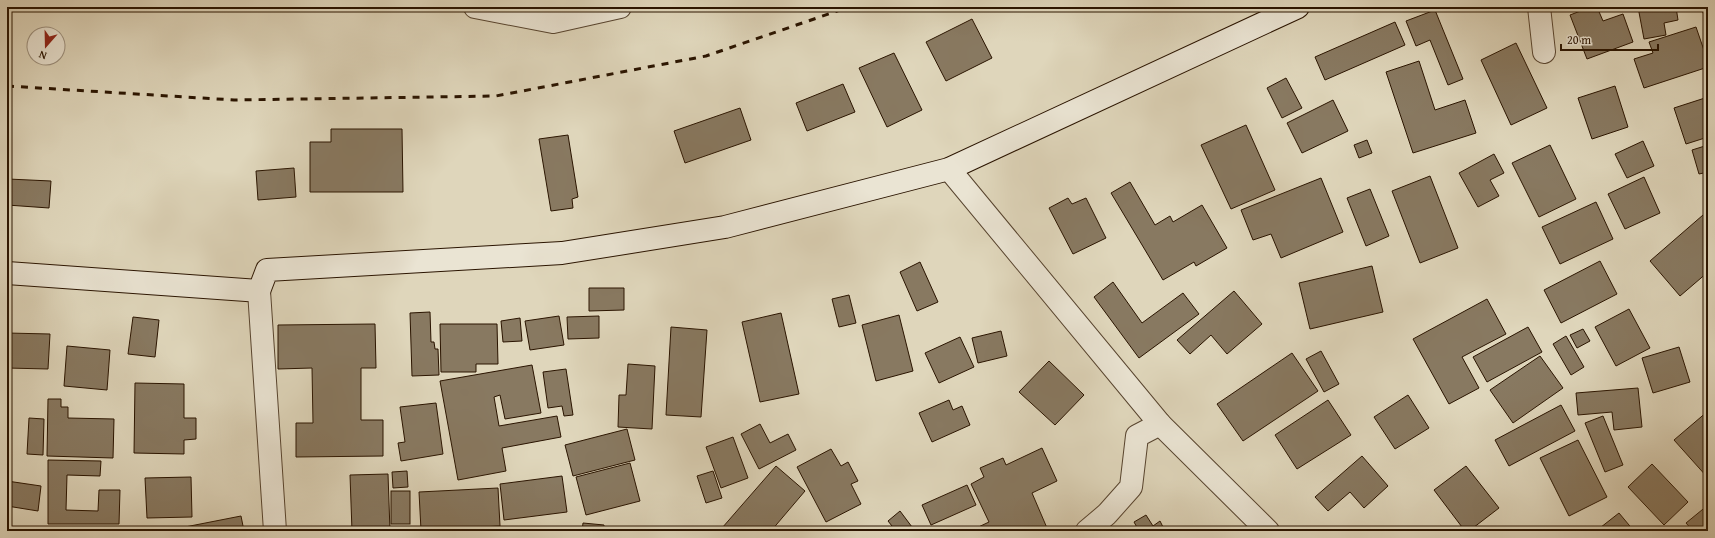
<svg xmlns="http://www.w3.org/2000/svg" width="1715" height="538" font-family="'Gentium Book Plus',serif">
<style>
.building{fill:#887961;stroke:#2a1400}
.lines{fill:none;stroke-linecap:round;stroke-linejoin:round}
.street-casing{stroke:#57442f;stroke-width:24}
.secondary-casing{stroke:#2a1400;stroke-width:24}
.street{stroke:#eae4d3;stroke-width:22}
.secondary{stroke:#eae4d3;stroke-width:22}
.rail{stroke:#2a1400;stroke-width:3;stroke-dasharray:7 7;stroke-linecap:butt}
</style>
<rect width="100%" height="100%" fill="#dfd6bb"/>
<filter id="stains"><feTurbulence type="fractalNoise" baseFrequency=".005" numOctaves="4"/><feColorMatrix values="0 0 0 0 .2 0 0 0 0 .09 0 0 0 0 .02 0 0 0 .5 -.17"/></filter>
<radialGradient id="worn" r=".72"><stop offset=".6" stop-color="#630" stop-opacity="0"/><stop offset="1" stop-color="#630" stop-opacity=".3"/></radialGradient>
<!-- building -->
<g class="building">
<polygon points="1591,7 1597,7 1603,21 1623,14 1633,42 1587,59 1570,15"/>
<polygon points="1638,7 1676,7 1678,20 1664,23 1666,35 1644,39"/>
<polygon points="1701,7 1708,7 1708,26"/>
<polygon points="1435,10 1463,79 1448,85 1430,40 1416,46 1406,21"/>
<polygon points="972,19 992,58 946,81 926,42"/>
<polygon points="1395,22 1405,45 1325,80 1315,57"/>
<polygon points="1696,27 1708,62 1708,67 1644,88 1634,59 1653,53 1649,42"/>
<polygon points="1516,43 1547,108 1511,125 1481,60"/>
<polygon points="894,53 922,110 887,127 859,68"/>
<polygon points="1419,61 1435,110 1465,100 1476,133 1413,153 1386,72"/>
<polygon points="1286,78 1302,108 1282,118 1267,88"/>
<polygon points="843,84 855,112 807,131 796,103"/>
<polygon points="1615,86 1628,127 1592,139 1578,98"/>
<polygon points="1708,97 1708,137 1686,144 1674,108"/>
<polygon points="1333,100 1348,131 1302,153 1287,123"/>
<polygon points="740,108 751,140 685,163 674,131"/>
<polygon points="1246,125 1275,190 1231,209 1201,145"/>
<polygon points="331,129 402,129 403,192 310,192 310,142 331,142"/>
<polygon points="568,135 578,197 572,199 573,208 551,211 539,139"/>
<polygon points="1367,140 1372,153 1359,158 1354,145"/>
<polygon points="1643,141 1654,166 1627,178 1615,154"/>
<polygon points="1550,145 1576,199 1539,217 1512,163"/>
<polygon points="1708,145 1708,172 1699,174 1692,150"/>
<polygon points="1494,154 1504,173 1490,180 1499,196 1478,207 1459,173"/>
<polygon points="294,168 296,197 258,200 256,171"/>
<polygon points="1430,176 1458,248 1420,263 1392,191"/>
<polygon points="1644,177 1660,213 1625,229 1608,194"/>
<polygon points="1321,178 1343,232 1281,258 1271,234 1253,240 1241,210"/>
<polygon points="8,179 51,181 49,208 7,205"/>
<polygon points="1130,182 1155,225 1170,216 1173,222 1202,205 1227,248 1196,266 1194,262 1163,280 1111,193"/>
<polygon points="1370,189 1389,236 1366,246 1347,198"/>
<polygon points="1068,198 1072,204 1086,198 1106,238 1073,254 1049,208"/>
<polygon points="1596,202 1613,239 1560,264 1542,227"/>
<polygon points="1703,215 1708,221 1708,272 1680,296 1650,261"/>
<polygon points="1600,261 1617,294 1561,323 1544,290"/>
<polygon points="920,262 938,302 917,311 900,272"/>
<polygon points="1372,266 1383,312 1310,329 1299,283"/>
<polygon points="1113,282 1142,323 1183,293 1199,314 1139,358 1094,297"/>
<polygon points="589,288 624,288 624,310 589,311"/>
<polygon points="1234,291 1262,324 1227,354 1211,335 1190,354 1177,340"/>
<polygon points="849,295 856,323 839,327 832,299"/>
<polygon points="1487,299 1506,334 1462,357 1479,388 1449,404 1413,339"/>
<polygon points="1629,309 1650,348 1616,366 1595,327"/>
<polygon points="430,312 431,342 434,342 435,349 438,349 439,375 412,376 410,313"/>
<polygon points="781,313 799,394 760,402 742,322"/>
<polygon points="899,315 913,371 876,381 862,325"/>
<polygon points="559,316 564,345 530,350 525,321"/>
<polygon points="599,316 599,338 568,339 567,317"/>
<polygon points="133,317 159,320 155,357 128,354"/>
<polygon points="520,318 522,341 503,342 501,321"/>
<polygon points="375,324 376,368 361,368 361,420 383,420 383,456 296,457 296,423 313,423 312,368 278,369 278,325"/>
<polygon points="440,324 497,324 498,364 476,364 476,372 441,372"/>
<polygon points="671,327 707,330 701,417 666,415"/>
<polygon points="1528,327 1542,352 1487,382 1473,357"/>
<polygon points="1583,329 1590,341 1577,348 1570,335"/>
<polygon points="1001,331 1007,356 978,363 972,338"/>
<polygon points="7,333 50,334 48,369 7,368"/>
<polygon points="1566,336 1584,367 1571,375 1553,344"/>
<polygon points="960,337 974,367 939,383 925,353"/>
<polygon points="67,346 110,350 107,390 64,386"/>
<polygon points="1679,347 1690,382 1653,393 1642,358"/>
<polygon points="1321,351 1339,384 1324,392 1306,359"/>
<polygon points="1292,353 1318,391 1243,441 1217,404"/>
<polygon points="1540,356 1563,388 1513,423 1490,390"/>
<polygon points="1049,361 1084,395 1055,425 1019,392"/>
<polygon points="628,364 655,366 652,429 618,427 619,395 626,395"/>
<polygon points="532,365 541,413 505,419 500,395 494,397 499,426 557,416 561,437 502,448 506,471 458,480 440,381"/>
<polygon points="566,369 573,415 564,416 562,406 548,408 543,372"/>
<polygon points="135,383 184,384 184,418 196,418 196,439 184,440 184,454 134,453"/>
<polygon points="1638,388 1642,427 1614,430 1612,412 1578,415 1576,393"/>
<polygon points="1408,395 1429,428 1395,449 1374,417"/>
<polygon points="48,399 61,399 61,407 68,407 68,418 114,419 113,458 47,456"/>
<polygon points="949,400 953,410 962,406 970,425 932,442 919,413"/>
<polygon points="1328,400 1351,435 1297,469 1275,435"/>
<polygon points="436,403 443,454 401,461 398,443 405,442 400,407"/>
<polygon points="1561,405 1575,431 1509,466 1495,440"/>
<polygon points="1708,411 1708,478 1674,440"/>
<polygon points="1603,416 1623,465 1605,472 1585,423"/>
<polygon points="29,418 44,419 43,455 27,454"/>
<polygon points="760,424 770,443 788,434 796,450 759,469 741,434"/>
<polygon points="627,429 635,460 573,476 565,445"/>
<polygon points="733,437 748,478 721,488 706,447"/>
<polygon points="1578,440 1607,497 1569,516 1540,458"/>
<polygon points="1042,448 1057,481 1032,493 1047,528 1040,531 970,531 989,522 971,484 984,477 980,468 1003,458 1006,465"/>
<polygon points="831,449 841,466 848,462 858,481 851,484 861,504 826,522 797,467"/>
<polygon points="1362,456 1388,486 1364,508 1350,492 1328,511 1315,497"/>
<polygon points="48,460 101,461 100,476 67,475 66,510 98,511 99,490 120,490 119,524 48,524"/>
<polygon points="630,463 640,501 586,515 576,477"/>
<polygon points="1652,464 1688,502 1664,525 1628,487"/>
<polygon points="776,466 805,491 771,531 726,531 722,528"/>
<polygon points="1466,466 1499,508 1469,531 1465,531 1434,490"/>
<polygon points="407,471 408,487 393,488 392,472"/>
<polygon points="713,471 722,498 706,503 697,476"/>
<polygon points="388,474 390,531 352,531 350,475"/>
<polygon points="562,476 567,512 504,520 500,484"/>
<polygon points="191,477 192,517 147,518 145,478"/>
<polygon points="7,481 41,486 38,511 7,506"/>
<polygon points="967,485 976,505 931,525 922,505"/>
<polygon points="498,488 500,526 421,530 419,492"/>
<rect x="391" y="491" width="19" height="33"/>
<polygon points="1708,505 1708,531 1693,531 1686,523"/>
<polygon points="900,511 915,531 896,531 888,521"/>
<polygon points="1619,513 1634,531 1596,531"/>
<polygon points="1146,515 1153,526 1160,521 1165,531 1139,531 1134,522"/>
<polygon points="241,516 244,531 186,531 185,527"/>
<polygon points="583,523 604,525 604,531 582,531"/>
<polygon points="622,527 638,528 637,531 622,531"/>
<polygon points="84,529 121,531 83,531"/>
</g>
<g class="lines">
<defs>
<g id="street">
<polyline points="475,7 553,22 620,7"/>
<polyline points="1539,7 1544,52"/>
<polyline points="949,169 1160,424 1268,531"/>
<polyline points="259,291 275,531"/>
<polyline points="1087,531 1107,514 1131,487 1137,436 1160,424"/>
</g>
<polyline id="secondary" points="7,273 259,291 267,270 562,253 725,227 949,169 1298,7"/>
</defs>
<!-- street casing -->
<use href="#street" class="street-casing"/>
<!-- secondary casing -->
<use href="#secondary" class="secondary-casing"/>
<!-- street -->
<use href="#street" class="street"/>
<!-- secondary -->
<use href="#secondary" class="secondary"/>
<!-- rail -->
<polyline class="rail" points="7,86 234,100 496,96 706,56 849,7"/>
</g>
<!-- margin -->
<rect width="1715" height="538" fill="none" stroke="#dfd6bb" stroke-width="24"/>
<rect x="8" y="8" width="1699" height="522" fill="none" stroke="#2a1400" stroke-width="2"/>
<rect x="12" y="12" width="1691" height="514" fill="none" stroke="#2a1400"/>
<!-- north arrow -->
<g transform="translate(46 46) rotate(200)"><circle r="19" fill="#eae4d3" stroke="#9d917f"/>
<path d="M0-3L7 15L0 10L-7 15Z" fill="#8f2418"/>
<text y="-6" font-size="11" font-weight="bold" text-anchor="middle" fill="#2a1400">N</text>
</g>
<!-- scale -->
<path d="M1561 44v6h97v-6" fill="none" stroke="#2a1400" stroke-width="2"/>
<text x="1567" y="44" font-size="12" fill="#2a1400" stroke="#eae4d3" stroke-width="3" paint-order="stroke">20 m</text>
<rect width="100%" height="100%" filter="url(#stains)"/>
<rect width="100%" height="100%" fill="url(#worn)"/>
</svg>
